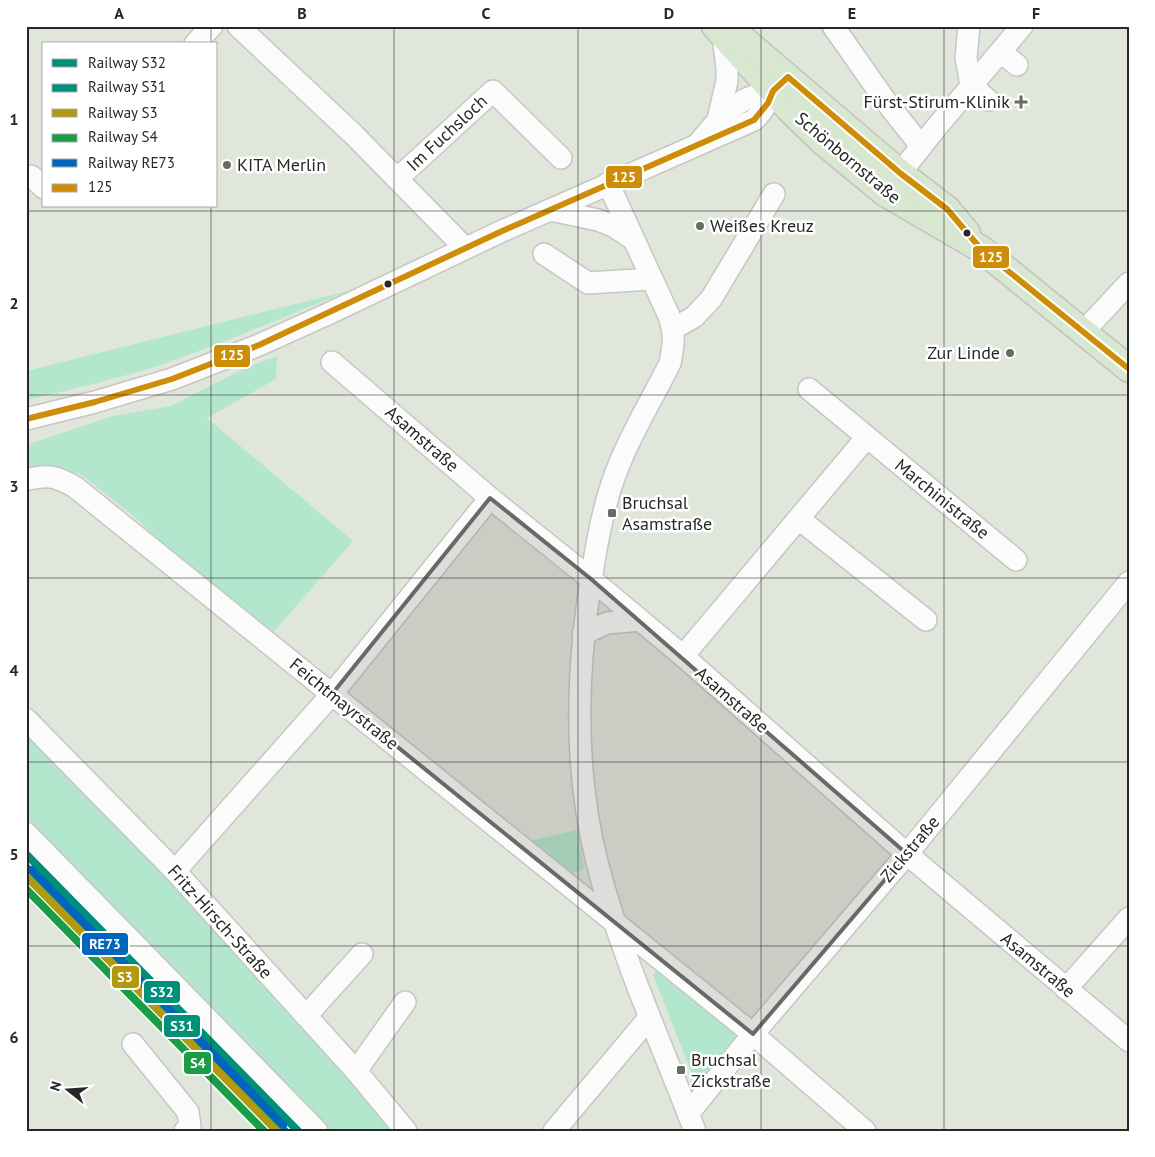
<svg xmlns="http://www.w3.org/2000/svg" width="1155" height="1157" font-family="'PT Sans',sans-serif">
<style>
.green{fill:#b3e7cd}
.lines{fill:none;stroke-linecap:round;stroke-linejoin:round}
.minor-casing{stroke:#c7c6c5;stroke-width:24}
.major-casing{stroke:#c1c3bf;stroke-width:29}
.minor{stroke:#fafbfa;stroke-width:21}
.major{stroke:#d8e7d0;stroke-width:26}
.bus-1-casing{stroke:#fff;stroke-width:10}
.bus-1{stroke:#cd8d08;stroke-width:6}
.rail-1-casing{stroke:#fff;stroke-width:11}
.rail-2-casing{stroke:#fff;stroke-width:11}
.rail-3-casing{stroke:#fff;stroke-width:11}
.rail-4-casing{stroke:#fff;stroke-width:11}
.rail-5-casing{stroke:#fff;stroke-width:11}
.rail-1{stroke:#00907a;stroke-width:8}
.rail-2{stroke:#00907a;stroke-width:8}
.rail-3{stroke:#b19a10;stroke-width:8}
.rail-4{stroke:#1a9d47;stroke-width:8}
.rail-5{stroke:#0065bd;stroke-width:8}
.marked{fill:#686a66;fill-opacity:0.2;stroke:#686a66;stroke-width:4;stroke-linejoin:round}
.grid{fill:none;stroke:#272727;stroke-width:1;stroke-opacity:0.55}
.poi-dot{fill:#686a66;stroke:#fff;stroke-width:2}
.bus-dot{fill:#272727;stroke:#fff;stroke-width:2}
.labels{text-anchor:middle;stroke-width:5;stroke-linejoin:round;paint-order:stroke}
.poi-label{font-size:18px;fill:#272727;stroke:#fff;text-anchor:start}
.street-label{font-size:18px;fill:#272727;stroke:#fff}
.line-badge{stroke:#fff;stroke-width:2}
.badge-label{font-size:14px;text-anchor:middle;font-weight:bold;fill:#fff}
.neatline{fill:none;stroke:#272727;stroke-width:2}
.grid-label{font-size:16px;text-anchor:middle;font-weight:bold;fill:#272727}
</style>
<rect width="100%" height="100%" fill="#e1e6db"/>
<!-- green -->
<g class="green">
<path d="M 348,291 C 286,316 225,343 163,364 C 118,379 72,389 26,400 L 26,371 Z"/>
<polygon points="277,356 276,379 207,418 353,541 270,636 178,558 130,513 80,474 41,469 26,473 26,445 113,416 171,406 245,368"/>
<polygon points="26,731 168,879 357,1082 394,1131 321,1131 26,827"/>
<polygon points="577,830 584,869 564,876 521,843"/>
<polygon points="657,969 739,1036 698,1089 653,975"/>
</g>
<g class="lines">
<defs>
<g id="minor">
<polyline points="238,26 353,134 465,248"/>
<polyline points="833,26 887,103 921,146"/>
<polyline points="969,26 966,58 971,85 988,100"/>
<polyline points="195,44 212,26"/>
<polyline points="1001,52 1017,65"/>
<polyline points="718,119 727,81 727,68 723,36"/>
<path d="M 699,143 C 721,115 736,97 773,91"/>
<polyline points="31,176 44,188"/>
<polyline points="397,179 493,91 561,158"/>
<path d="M 608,183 L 669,316 C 675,335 674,344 670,363 C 652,400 629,436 615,475 C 601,513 595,554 589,593 C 576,683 575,778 598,866 C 622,957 661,1043 695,1131"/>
<polyline points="890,186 935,129 1022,26"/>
<polyline points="550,210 598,220 613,226 633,239"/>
<polyline points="544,254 588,283 652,279"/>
<polyline points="673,329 694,317 711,299 774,194"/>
<polyline points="1083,332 1129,283"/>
<polyline points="332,362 490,498 591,579 683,656 907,854 1129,1041"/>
<polyline points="809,389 867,437"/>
<path d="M 26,419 L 95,402 L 172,379 L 259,345 L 330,313 L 500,232 L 754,120 C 766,109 771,93 783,81"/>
<path d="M 26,480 C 47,474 56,476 75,487 L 753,1034 L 865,1131"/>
<polyline points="799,519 926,620"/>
<polyline points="583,634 607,623 640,620"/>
<polyline points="683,656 867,437 1016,560"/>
<polyline points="26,719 175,871 356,1071 406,1131"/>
<polyline points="26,833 317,1131"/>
<polyline points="175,871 332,694 490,498"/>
<polyline points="1066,989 1129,918"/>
<polyline points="306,1016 362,954"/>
<polyline points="133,1044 188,1112 190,1126 185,1131"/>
<polyline points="356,1071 405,1002"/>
<polyline points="688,1114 753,1034 907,854 1129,582"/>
<polyline points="554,1131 649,1018"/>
</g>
<g id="major">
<polyline points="715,26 790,110 822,141 885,193 981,249 1129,369"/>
<polyline points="744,40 900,173 947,209 967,233"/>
</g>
</defs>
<!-- minor casing -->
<use href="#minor" class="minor-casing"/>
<!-- major casing -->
<use href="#major" class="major-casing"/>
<!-- minor -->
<use href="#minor" class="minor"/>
<!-- major -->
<use href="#major" class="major"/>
<defs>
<polyline id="bus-1" points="26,419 95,402 172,379 259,345 500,232 754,120 768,103 773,91 788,77 900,173 947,209 981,249 1129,369"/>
</defs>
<!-- bus-1 casing -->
<use href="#bus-1" class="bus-1-casing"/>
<!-- bus-1 -->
<use href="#bus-1" class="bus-1"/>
<defs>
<polyline id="rail-1" points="26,854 298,1131"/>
<polyline id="rail-2" points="26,867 285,1131"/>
<polyline id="rail-3" points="26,876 277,1131"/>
<polyline id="rail-4" points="26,889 264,1131"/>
<polyline id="rail-5" points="32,870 283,1125"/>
</defs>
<!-- rail-1 casing -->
<use href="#rail-1" class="rail-1-casing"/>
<!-- rail-2 casing -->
<use href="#rail-2" class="rail-2-casing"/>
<!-- rail-3 casing -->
<use href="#rail-3" class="rail-3-casing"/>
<!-- rail-4 casing -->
<use href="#rail-4" class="rail-4-casing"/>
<!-- rail-5 casing -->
<use href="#rail-5" class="rail-5-casing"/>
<!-- rail-1 -->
<use href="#rail-1" class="rail-1"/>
<!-- rail-2 -->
<use href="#rail-2" class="rail-2"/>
<!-- rail-3 -->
<use href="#rail-3" class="rail-3"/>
<!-- rail-4 -->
<use href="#rail-4" class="rail-4"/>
<!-- rail-5 -->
<use href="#rail-5" class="rail-5"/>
</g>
<!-- marked area -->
<path class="marked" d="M 490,498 L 591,579 L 907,854 L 753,1034 L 332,694 Z"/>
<!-- grid -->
<path class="grid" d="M 211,26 L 211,44M 394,26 L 394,1131M 578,26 L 578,1131M 761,26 L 761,1131M 944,26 L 944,1131M 211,206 L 211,1131M 26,211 L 1129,211M 26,395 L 1129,395M 26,578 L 1129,578M 26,762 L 1129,762M 26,946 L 1129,946"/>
<!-- markers -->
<g class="poi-dot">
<path d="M1018.5 94.5h5v5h5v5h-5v5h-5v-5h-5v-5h5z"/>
<circle cx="227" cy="165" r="5"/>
<circle cx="700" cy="226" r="5"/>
<circle cx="1010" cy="353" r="5"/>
<rect x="607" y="508" width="10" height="10" rx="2.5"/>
<rect x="676" y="1065" width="10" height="10" rx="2.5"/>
</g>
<g class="bus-dot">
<circle cx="967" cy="233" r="4.5"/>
<circle cx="388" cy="284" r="4.5"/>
</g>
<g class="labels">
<!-- poi labels -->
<g class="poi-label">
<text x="1010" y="108" text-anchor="end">Fürst-Stirum-Klinik</text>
<text x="237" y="171">KITA Merlin</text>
<text x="710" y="232">Weißes Kreuz</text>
<text x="1000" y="359" text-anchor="end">Zur Linde</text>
<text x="622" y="509">Bruchsal<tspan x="622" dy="21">Asamstraße</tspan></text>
<text x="691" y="1066">Bruchsal<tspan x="691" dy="21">Zickstraße</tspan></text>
</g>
<!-- street labels -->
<g class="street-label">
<text transform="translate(447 133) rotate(-43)" y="6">Im Fuchsloch</text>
<text transform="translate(848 158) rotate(40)" y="6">Schönbornstraße</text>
<text transform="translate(422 439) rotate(41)" y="6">Asamstraße</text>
<text transform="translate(942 499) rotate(39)" y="6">Marchinistraße</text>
<text transform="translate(732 700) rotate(41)" y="6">Asamstraße</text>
<text transform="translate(344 704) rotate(39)" y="6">Feichtmayrstraße</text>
<text transform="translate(910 849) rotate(-50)" y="6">Zickstraße</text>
<text transform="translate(220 922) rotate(48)" y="6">Fritz-Hirsch-Straße</text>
<text transform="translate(1038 965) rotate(40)" y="6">Asamstraße</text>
</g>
</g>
<g class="line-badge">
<rect x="605" y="165" width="38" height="24" rx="5" fill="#cd8d08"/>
<rect x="972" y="245" width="38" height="24" rx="5" fill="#cd8d08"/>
<rect x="213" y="344" width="38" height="24" rx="5" fill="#cd8d08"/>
<rect x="81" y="932" width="48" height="24" rx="5" fill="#0065bd"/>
<rect x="111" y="965" width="29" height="24" rx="5" fill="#b19a10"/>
<rect x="143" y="980" width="38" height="24" rx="5" fill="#00907a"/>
<rect x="163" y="1014" width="38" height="24" rx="5" fill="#00907a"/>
<rect x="183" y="1051" width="29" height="24" rx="5" fill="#1a9d47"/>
</g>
<g class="badge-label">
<text x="624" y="182">125</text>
<text x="991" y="262">125</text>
<text x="232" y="360">125</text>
<text x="105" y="949">RE73</text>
<text x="125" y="982">S3</text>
<text x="162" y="997">S32</text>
<text x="182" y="1031">S31</text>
<text x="198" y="1068">S4</text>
</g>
<!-- border -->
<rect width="1155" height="1157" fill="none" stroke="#ffffff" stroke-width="55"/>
<!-- legend -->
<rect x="42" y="42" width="175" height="165" fill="#ffffff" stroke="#a9a9a9"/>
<rect x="52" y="59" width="25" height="8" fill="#00907a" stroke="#a9a9a9"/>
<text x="88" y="68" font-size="15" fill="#272727">Railway S32</text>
<rect x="52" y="84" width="25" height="8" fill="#00907a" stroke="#a9a9a9"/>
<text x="88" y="92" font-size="15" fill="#272727">Railway S31</text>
<rect x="52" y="109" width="25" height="8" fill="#b19a10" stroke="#a9a9a9"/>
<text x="88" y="118" font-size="15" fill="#272727">Railway S3</text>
<rect x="52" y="134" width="25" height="8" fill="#1a9d47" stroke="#a9a9a9"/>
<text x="88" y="142" font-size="15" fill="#272727">Railway S4</text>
<rect x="52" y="159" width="25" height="8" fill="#0065bd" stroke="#a9a9a9"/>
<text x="88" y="168" font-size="15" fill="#272727">Railway RE73</text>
<rect x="52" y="184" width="25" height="8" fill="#cd8d08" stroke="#a9a9a9"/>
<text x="88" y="192" font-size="15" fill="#272727">125</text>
<!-- north arrow -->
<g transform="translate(68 1090) rotate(287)" stroke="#ffffff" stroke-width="4" paint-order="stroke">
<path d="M0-4L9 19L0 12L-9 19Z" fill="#272727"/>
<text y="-8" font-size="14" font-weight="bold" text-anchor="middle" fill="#272727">N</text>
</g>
<rect x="28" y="28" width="1100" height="1102" class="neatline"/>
<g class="grid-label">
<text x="119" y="19">A</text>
<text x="302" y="19">B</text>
<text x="486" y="19">C</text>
<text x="669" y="19">D</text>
<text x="852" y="19">E</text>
<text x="1036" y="19">F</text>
<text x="14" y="125">1</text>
<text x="14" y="309">2</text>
<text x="14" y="492">3</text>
<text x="14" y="676">4</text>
<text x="14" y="860">5</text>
<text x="14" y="1043">6</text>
</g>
</svg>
